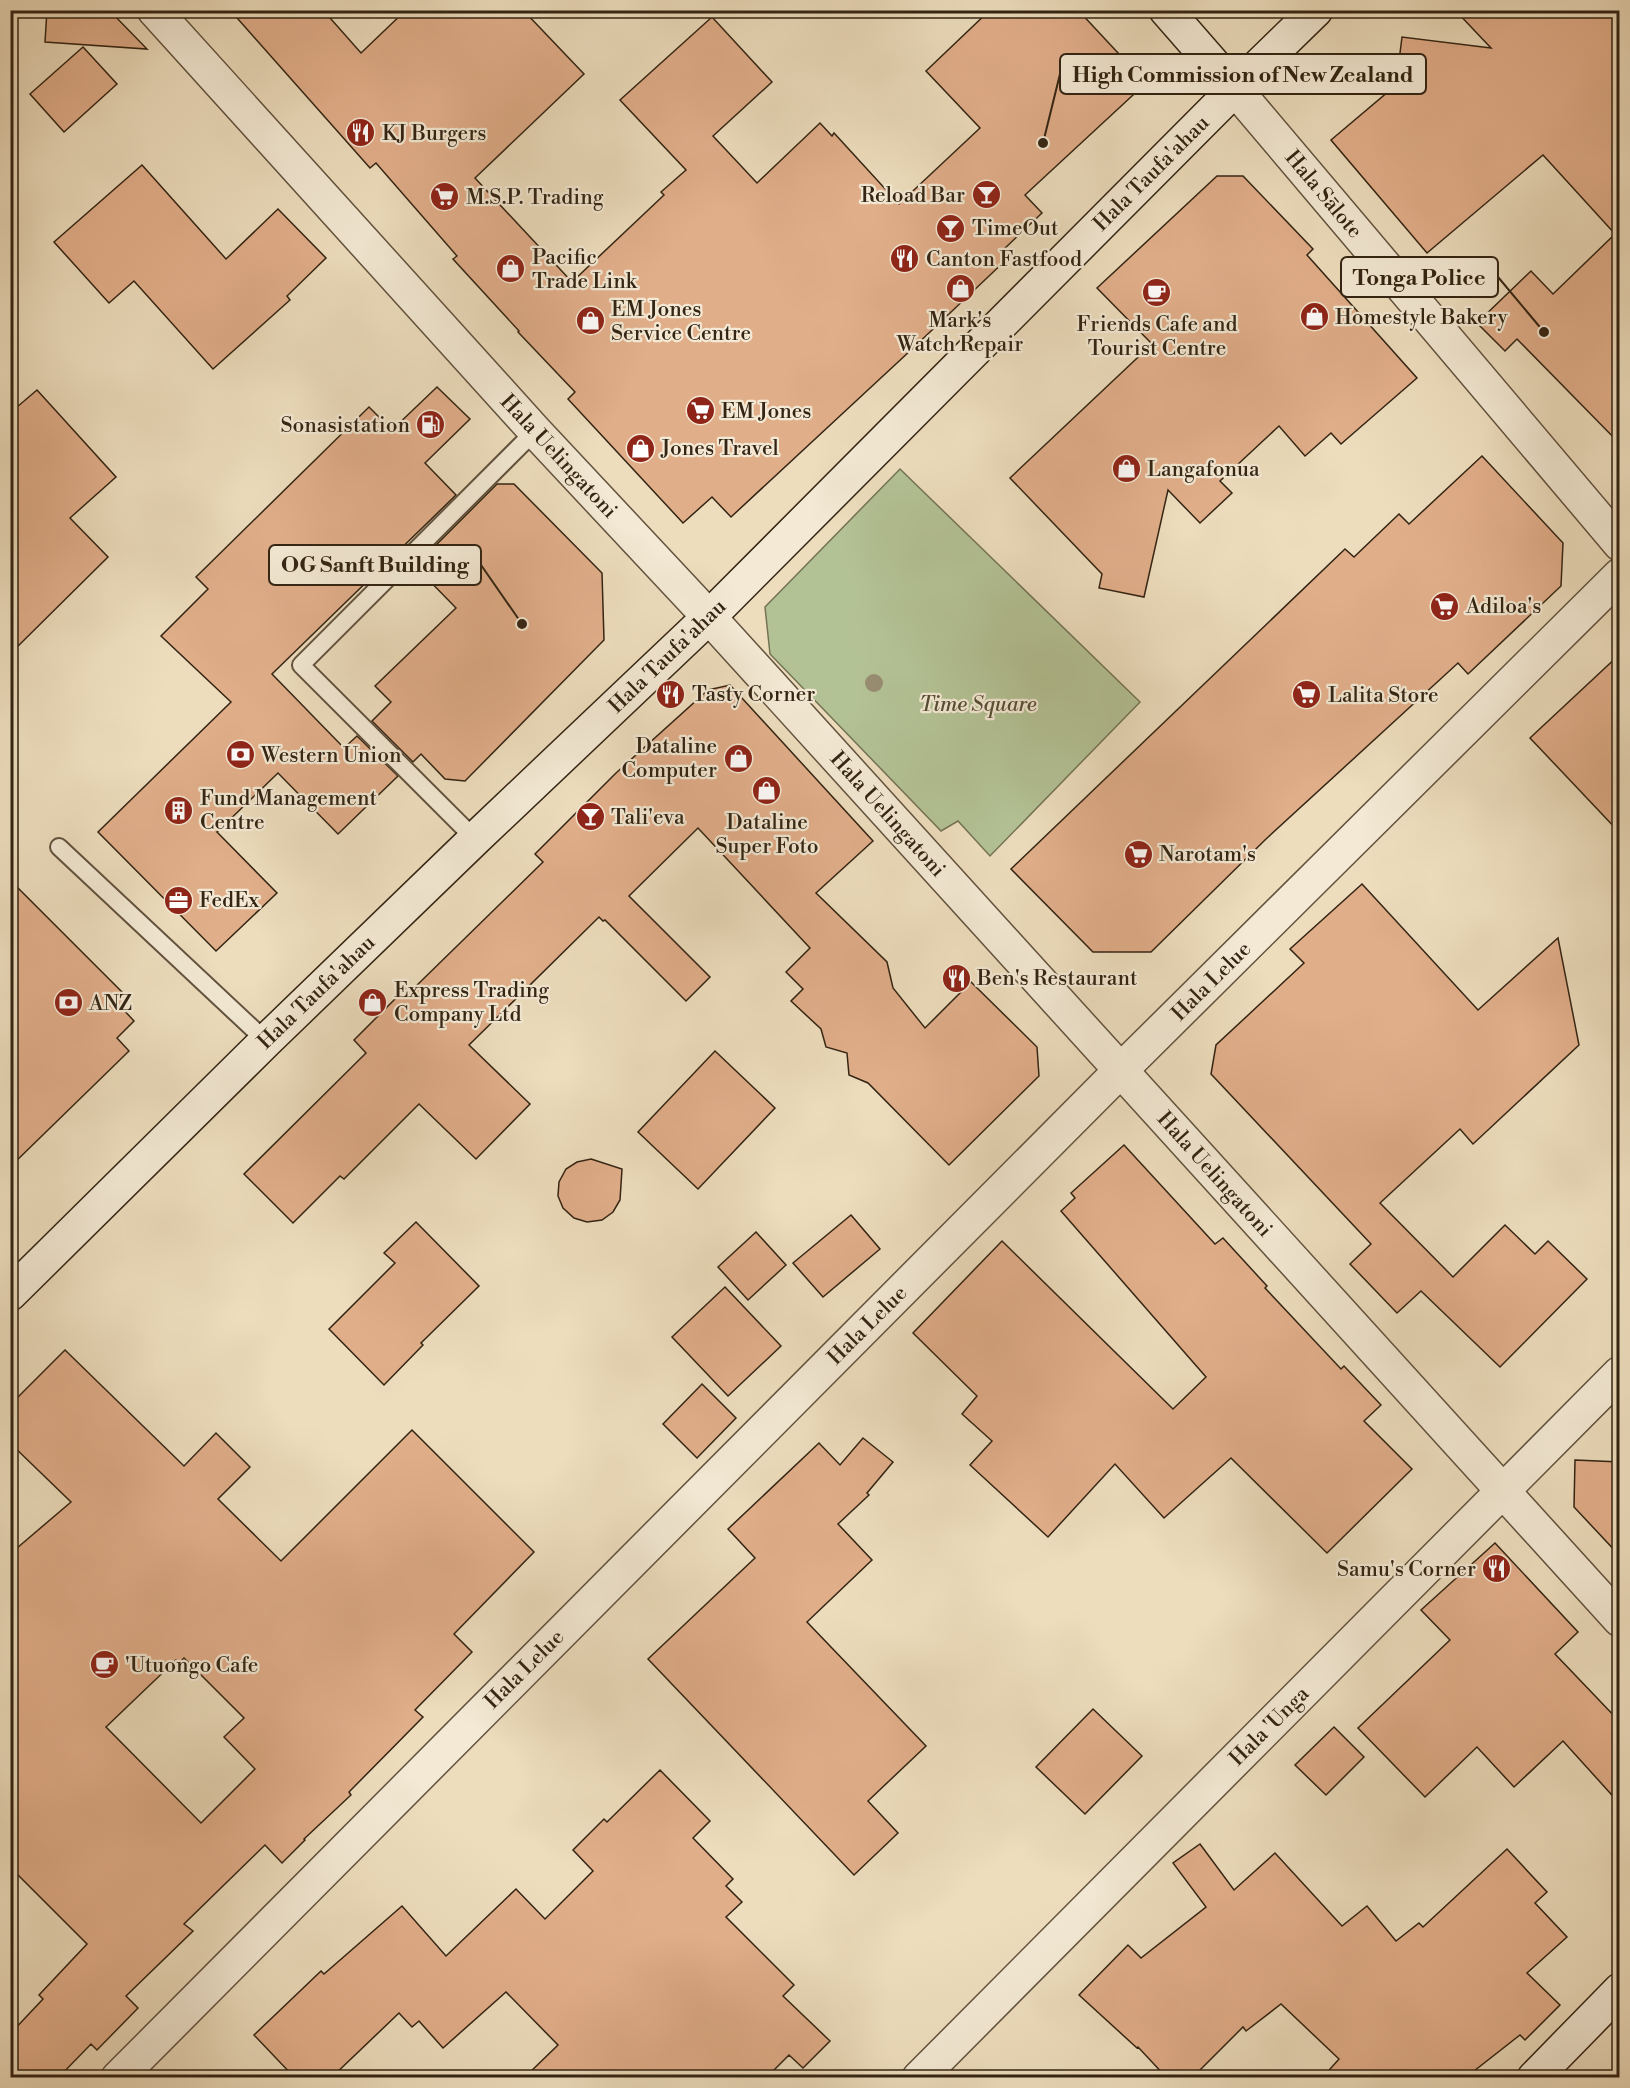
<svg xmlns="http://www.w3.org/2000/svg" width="1630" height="2088" font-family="'Libre Bodoni',serif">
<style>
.green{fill:#b3c295;stroke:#737354;stroke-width:1.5}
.building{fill:#e1ae8a;stroke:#332413;stroke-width:1.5;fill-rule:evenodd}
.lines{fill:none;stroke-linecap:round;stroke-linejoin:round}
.service-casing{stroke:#62523e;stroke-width:20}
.minor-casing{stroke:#62523e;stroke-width:36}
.tertiary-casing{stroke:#62523e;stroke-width:36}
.secondary-casing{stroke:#332413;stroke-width:36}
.service{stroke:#f3e9d4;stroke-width:16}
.minor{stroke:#f3e9d4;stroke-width:33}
.tertiary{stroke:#f3e9d4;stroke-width:33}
.secondary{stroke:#f3e9d4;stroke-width:33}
.tree{fill:#988d72}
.labels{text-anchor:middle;stroke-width:4.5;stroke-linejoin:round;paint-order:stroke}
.poi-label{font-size:21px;fill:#332413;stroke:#f3e9d4;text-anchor:start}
.street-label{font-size:21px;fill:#332413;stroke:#f3e9d4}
.park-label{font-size:21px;font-style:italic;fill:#534c34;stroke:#f3e9d4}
.leader{fill:none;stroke:#332413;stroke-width:2}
.callout-dot{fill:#332413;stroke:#f3e9d4;stroke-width:2}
.callout{fill:#f3e9d4;stroke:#332413;stroke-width:2}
.callout-label{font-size:22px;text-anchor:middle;font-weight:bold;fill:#332413}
</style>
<rect width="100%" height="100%" fill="#edddbd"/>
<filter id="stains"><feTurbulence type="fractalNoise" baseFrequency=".00333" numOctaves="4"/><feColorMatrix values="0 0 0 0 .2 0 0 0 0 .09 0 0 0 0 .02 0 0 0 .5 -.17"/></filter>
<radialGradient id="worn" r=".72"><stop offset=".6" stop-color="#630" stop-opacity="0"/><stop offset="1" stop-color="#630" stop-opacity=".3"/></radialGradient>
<!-- green -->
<polygon class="green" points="900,469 1140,702 990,856 958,821 941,831 770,654 765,607"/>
<!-- building -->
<g class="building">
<polygon points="47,10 109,10 147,49 45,42"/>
<polygon points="230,10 323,10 361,53 406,10 523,10 584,74 475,178 572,282 664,195 661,192 686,170 620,100 712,17 772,82 713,136 757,183 820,123 832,136 834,133 899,204 980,128 926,71 990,10 1078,10 1146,83 1025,195 1042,213 1002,251 1008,258 911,350 731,517 712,497 683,523 568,399 575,392 518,332 519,331 453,259 457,256 376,163 370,168"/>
<polygon points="1455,10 1620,10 1620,444 1517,339 1505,351 1477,323 1531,271 1553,294 1615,234 1543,155 1427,253 1331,140 1396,85 1402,37 1491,48"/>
<polygon points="83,47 117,84 64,132 30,94"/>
<polygon points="142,165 226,259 278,209 326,258 287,296 290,300 213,369 134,281 109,303 54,242"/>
<polygon points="1217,176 1243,176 1313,249 1307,255 1417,378 1341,444 1331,433 1305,456 1279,426 1220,481 1232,493 1200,523 1168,490 1144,597 1099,588 1102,574 1010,478 1152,344 1097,288"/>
<polygon points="437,387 470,419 425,463 456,495 272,674 344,748 357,736 398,776 338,834 278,773 217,832 277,893 216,951 98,832 231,702 161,636 208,589 196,577 369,407 392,430"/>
<polygon points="37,390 116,477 70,518 108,557 10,654 10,413"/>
<polygon points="1482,456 1563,543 1561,586 1468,674 1458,663 1266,839 1151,952 1093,952 1011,869 1345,549 1354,557 1399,514 1409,524"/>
<polygon points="497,484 514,484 602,573 604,640 465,781 445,779 421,754 413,762 372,721 391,702 375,686 456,608 415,566"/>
<polygon points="1620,654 1620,833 1530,738"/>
<polygon points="730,685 873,841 816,893 887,962 893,988 925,1028 971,982 1037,1047 1039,1076 949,1165 868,1083 849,1075 847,1053 826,1047 821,1029 791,1001 803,989 786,972 810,948 698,828 629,896 710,977 686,1001 605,920 603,921 599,917 469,1045 530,1104 476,1159 419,1104 344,1179 340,1176 293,1223 244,1174 366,1053 354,1040 408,986 412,990 543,862 535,854 616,773 708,690"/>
<polygon points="10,880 129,999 121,1007 134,1021 117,1038 129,1051 10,1167"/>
<polygon points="1362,884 1478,1010 1558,938 1579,1045 1473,1144 1460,1129 1380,1203 1453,1277 1505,1225 1535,1254 1548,1241 1587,1279 1500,1367 1421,1291 1397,1313 1350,1264 1371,1244 1211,1074 1216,1045 1304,963 1290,949"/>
<polygon points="715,1051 775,1108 698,1189 638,1132"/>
<polygon points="1124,1145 1215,1244 1223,1238 1267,1286 1265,1288 1341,1369 1344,1366 1381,1405 1364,1421 1412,1469 1327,1553 1231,1458 1164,1518 1115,1464 1048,1537 970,1465 992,1441 962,1414 977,1396 913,1333 1002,1241 1173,1409 1206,1377 1061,1211 1075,1198 1071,1193"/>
<polygon points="591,1159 622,1169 620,1200 613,1212 602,1220 587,1222 574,1218 563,1208 558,1196 559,1182 566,1169 577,1162"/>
<polygon points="851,1215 880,1249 823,1297 793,1263"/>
<polygon points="416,1222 479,1286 421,1343 423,1345 384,1385 329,1329 395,1263 384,1253"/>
<polygon points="756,1232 786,1265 748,1300 718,1267"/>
<polygon points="725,1287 781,1346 728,1396 672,1337"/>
<path d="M 65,1350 L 184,1466 L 216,1433 L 250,1467 L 218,1499 L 281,1561 L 412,1430 L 534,1552 L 454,1634 L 472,1652 L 415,1710 L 423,1717 L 349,1792 L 351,1795 L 304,1839 L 305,1840 L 282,1863 L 265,1845 L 184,1924 L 193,1931 L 126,1996 L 138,2008 L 97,2050 L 91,2044 L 58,2078 L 10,2078 L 10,2034 L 43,1999 L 39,1995 L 87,1944 L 10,1867 L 10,1554 L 71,1502 L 10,1443 L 10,1405 ZM 184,1658 L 244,1718 L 224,1737 L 255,1769 L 201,1823 L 106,1727 L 176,1660 L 179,1663 Z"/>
<polygon points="702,1384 736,1418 697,1458 663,1424"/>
<polygon points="863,1438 893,1462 867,1493 869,1495 838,1524 872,1560 807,1622 926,1746 868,1801 898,1833 854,1875 648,1659 755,1558 728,1529 819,1443 840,1465"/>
<polygon points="1575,1460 1620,1462 1620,1556 1574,1507"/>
<polygon points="1495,1543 1578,1632 1555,1654 1620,1722 1620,1804 1563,1741 1514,1787 1477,1747 1425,1797 1358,1728 1450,1640 1421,1610"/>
<polygon points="1093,1709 1142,1756 1085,1814 1036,1767"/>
<polygon points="1334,1727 1364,1757 1326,1795 1295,1765"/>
<polygon points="660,1770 710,1821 693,1838 733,1879 726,1886 742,1902 726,1917 794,1985 783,1996 830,2041 803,2068 789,2055 766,2078 524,2078 558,2045 506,1992 443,2048 419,2021 412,2027 399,2013 331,2078 295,2078 254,2035 321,1971 324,1974 402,1906 446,1956 516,1889 545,1919 593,1871 573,1850 604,1819 607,1822"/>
<polygon points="1200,1844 1234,1890 1275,1853 1342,1926 1367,1906 1396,1941 1419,1923 1423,1927 1507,1849 1547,1892 1535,1903 1567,1937 1527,1973 1560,2005 1525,2040 1520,2035 1465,2078 1322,2078 1339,2059 1281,2004 1246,2031 1243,2027 1192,2078 1167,2078 1138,2047 1137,2048 1079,1995 1128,1945 1141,1958 1206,1907 1173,1863"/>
</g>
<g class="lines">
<defs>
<g id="service">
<polyline points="475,839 301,665 535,431"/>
<polyline points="59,847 266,1041"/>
</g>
<polyline id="minor" points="919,2078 1620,1373"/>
<g id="tertiary">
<polyline points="154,10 535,431 709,617 1620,1620"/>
<polyline points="1235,89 1620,544"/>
<polyline points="118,2078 1120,1071 1620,575"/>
</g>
<g id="secondary">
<polyline points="1166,10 1235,89"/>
<polyline points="10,1294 266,1041 475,839 709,617 1235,89 1316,10"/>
<polyline points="1534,2078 1620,1990"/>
</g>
</defs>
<!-- service casing -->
<use href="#service" class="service-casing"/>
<!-- minor casing -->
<use href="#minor" class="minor-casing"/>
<!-- tertiary casing -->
<use href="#tertiary" class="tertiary-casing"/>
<!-- secondary casing -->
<use href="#secondary" class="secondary-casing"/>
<!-- service -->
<use href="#service" class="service"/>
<!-- minor -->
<use href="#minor" class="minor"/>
<!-- tertiary -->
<use href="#tertiary" class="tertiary"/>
<!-- secondary -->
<use href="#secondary" class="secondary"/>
</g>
<!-- trees -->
<circle class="tree" cx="874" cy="683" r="9"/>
<!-- icons -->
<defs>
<symbol id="restaurant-disc" viewBox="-11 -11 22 22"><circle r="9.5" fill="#8f2418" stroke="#f3e9d4"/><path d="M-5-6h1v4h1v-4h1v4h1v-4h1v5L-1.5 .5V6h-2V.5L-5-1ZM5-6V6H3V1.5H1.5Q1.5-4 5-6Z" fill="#fff"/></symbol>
<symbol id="bar-disc" viewBox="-11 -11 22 22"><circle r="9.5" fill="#8f2418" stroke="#f3e9d4"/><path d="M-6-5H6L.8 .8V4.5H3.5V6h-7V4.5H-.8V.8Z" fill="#fff"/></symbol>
<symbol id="supermarket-disc" viewBox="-11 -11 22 22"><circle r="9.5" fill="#8f2418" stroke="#f3e9d4"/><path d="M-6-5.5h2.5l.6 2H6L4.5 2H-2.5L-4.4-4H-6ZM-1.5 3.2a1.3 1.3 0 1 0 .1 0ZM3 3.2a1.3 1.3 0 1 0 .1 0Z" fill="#fff"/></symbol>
<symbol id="shop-disc" viewBox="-11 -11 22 22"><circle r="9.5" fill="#8f2418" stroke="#f3e9d4"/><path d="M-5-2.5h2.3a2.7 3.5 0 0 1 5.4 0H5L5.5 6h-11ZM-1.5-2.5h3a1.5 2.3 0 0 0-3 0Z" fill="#fff"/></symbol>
<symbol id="cafe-disc" viewBox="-11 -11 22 22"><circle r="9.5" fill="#8f2418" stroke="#f3e9d4"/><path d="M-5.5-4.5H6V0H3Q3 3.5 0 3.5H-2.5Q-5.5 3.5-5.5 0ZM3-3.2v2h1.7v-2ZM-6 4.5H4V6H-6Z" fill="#fff"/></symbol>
<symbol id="fuel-disc" viewBox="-11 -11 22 22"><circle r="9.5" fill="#8f2418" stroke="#f3e9d4"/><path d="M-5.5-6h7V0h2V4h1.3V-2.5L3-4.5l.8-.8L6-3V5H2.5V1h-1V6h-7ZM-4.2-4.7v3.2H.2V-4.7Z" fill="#fff"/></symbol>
<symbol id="bank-disc" viewBox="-11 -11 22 22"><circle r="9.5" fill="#8f2418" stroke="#f3e9d4"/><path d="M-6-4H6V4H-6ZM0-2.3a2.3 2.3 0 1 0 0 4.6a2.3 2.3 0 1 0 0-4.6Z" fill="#fff"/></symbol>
<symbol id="building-disc" viewBox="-11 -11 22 22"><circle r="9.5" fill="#8f2418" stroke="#f3e9d4"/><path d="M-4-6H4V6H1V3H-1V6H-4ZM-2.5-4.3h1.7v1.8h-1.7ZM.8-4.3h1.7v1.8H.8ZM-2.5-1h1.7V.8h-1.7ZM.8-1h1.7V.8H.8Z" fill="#fff"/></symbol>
<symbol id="office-disc" viewBox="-11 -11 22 22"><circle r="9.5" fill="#8f2418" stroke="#f3e9d4"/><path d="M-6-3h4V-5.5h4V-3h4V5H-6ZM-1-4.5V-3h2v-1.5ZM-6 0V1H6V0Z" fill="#fff"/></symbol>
</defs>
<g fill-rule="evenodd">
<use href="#restaurant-disc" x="344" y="116" width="33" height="33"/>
<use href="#bar-disc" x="970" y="178" width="33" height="33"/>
<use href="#supermarket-disc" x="428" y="180" width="33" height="33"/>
<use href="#bar-disc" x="934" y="212" width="33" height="33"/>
<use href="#restaurant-disc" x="888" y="242" width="33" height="33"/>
<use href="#shop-disc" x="494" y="252" width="33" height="33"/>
<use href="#shop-disc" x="944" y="272" width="33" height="33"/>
<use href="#cafe-disc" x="1140" y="276" width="33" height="33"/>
<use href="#shop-disc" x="1298" y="300" width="33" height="33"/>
<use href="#shop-disc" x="574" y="304" width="33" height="33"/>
<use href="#supermarket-disc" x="684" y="394" width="33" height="33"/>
<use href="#fuel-disc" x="414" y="408" width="33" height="33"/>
<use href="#shop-disc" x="624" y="432" width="33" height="33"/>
<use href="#shop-disc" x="1110" y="452" width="33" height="33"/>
<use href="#supermarket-disc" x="1428" y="590" width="33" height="33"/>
<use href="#restaurant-disc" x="654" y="678" width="33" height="33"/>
<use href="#supermarket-disc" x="1290" y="678" width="33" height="33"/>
<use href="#bank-disc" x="224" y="738" width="33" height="33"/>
<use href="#shop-disc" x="722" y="742" width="33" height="33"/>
<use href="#shop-disc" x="750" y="774" width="33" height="33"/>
<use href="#building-disc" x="162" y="794" width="33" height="33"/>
<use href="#bar-disc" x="574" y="800" width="33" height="33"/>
<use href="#supermarket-disc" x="1122" y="838" width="33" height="33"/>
<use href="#office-disc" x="162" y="884" width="33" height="33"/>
<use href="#restaurant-disc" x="940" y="962" width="33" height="33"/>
<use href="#shop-disc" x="356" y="986" width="33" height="33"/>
<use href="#bank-disc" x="52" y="986" width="33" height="33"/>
<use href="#restaurant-disc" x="1480" y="1552" width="33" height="33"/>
<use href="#cafe-disc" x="88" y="1648" width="33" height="33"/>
</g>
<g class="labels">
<!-- poi labels -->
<g class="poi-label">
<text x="382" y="140">KJ Burgers</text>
<text x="965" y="202" text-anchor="end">Reload Bar</text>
<text x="466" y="204">M.S.P. Trading</text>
<text x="972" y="235">TimeOut</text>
<text x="532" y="264">Pacific<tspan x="532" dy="24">Trade Link</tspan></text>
<text x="926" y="266">Canton Fastfood</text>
<text x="611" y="316">EM Jones<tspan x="611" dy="24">Service Centre</tspan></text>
<text x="1335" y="324">Homestyle Bakery</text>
<text x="960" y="327" text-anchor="middle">Mark's<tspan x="960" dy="24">Watch Repair</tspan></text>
<text x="1157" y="331" text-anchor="middle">Friends Cafe and<tspan x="1157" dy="24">Tourist Centre</tspan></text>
<text x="721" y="418">EM Jones</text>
<text x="410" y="432" text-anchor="end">Sonasistation</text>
<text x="661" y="455">Jones Travel</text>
<text x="1147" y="476">Langafonua</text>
<text x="1466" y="613">Adiloa's</text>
<text x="692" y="701">Tasty Corner</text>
<text x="1328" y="702">Lalita Store</text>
<text x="717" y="753" text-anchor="end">Dataline<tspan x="717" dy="24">Computer</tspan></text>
<text x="261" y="762">Western Union</text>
<text x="200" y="805">Fund Management<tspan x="200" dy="24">Centre</tspan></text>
<text x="611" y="824">Tali'eva</text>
<text x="767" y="829" text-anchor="middle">Dataline<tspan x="767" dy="24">Super Foto</tspan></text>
<text x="1159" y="861">Narotam's</text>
<text x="199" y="907">FedEx</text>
<text x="977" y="985">Ben's Restaurant</text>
<text x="394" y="997">Express Trading<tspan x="394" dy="24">Company Ltd</tspan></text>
<text x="89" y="1010">ANZ</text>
<text x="1476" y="1576" text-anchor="end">Samu's Corner</text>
<text x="125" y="1672">'Utuongo Cafe</text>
</g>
<!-- street labels -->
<g class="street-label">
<text transform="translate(1151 173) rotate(-45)" y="7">Hala Taufa'ahau</text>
<text transform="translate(1324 194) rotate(50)" y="7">Hala Sālote</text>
<text transform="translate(559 456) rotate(47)" y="7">Hala Uelingatoni</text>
<text transform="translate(667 656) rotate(-44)" y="7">Hala Taufa'ahau</text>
<text transform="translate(888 814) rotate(48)" y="7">Hala Uelingatoni</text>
<text transform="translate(1211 981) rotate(-45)" y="7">Hala Lelue</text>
<text transform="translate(316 992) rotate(-44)" y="7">Hala Taufa'ahau</text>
<text transform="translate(1215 1174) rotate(48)" y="7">Hala Uelingatoni</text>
<text transform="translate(867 1325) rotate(-45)" y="7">Hala Lelue</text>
<text transform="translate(524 1669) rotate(-45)" y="7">Hala Lelue</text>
<text transform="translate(1269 1726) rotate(-45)" y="7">Hala 'Unga</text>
</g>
<!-- park labels -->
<g class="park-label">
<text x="978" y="711">Time Square</text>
</g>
</g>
<!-- callouts -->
<path class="leader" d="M1043 143L1060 74M1544 332L1498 277M522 624L481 565"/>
<g class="callout-dot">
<circle cx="1043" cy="143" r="6"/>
<circle cx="1544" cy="332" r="6"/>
<circle cx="522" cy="624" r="6"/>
</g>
<g class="callout">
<rect x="1060" y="54" width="366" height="40" rx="6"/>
<rect x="1341" y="257" width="157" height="40" rx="6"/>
<rect x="269" y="545" width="212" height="40" rx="6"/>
</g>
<g class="callout-label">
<text x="1243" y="82">High Commission of New Zealand</text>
<text x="1419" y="285">Tonga Police</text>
<text x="375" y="572">OG Sanft Building</text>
</g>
<!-- margin -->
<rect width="1630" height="2088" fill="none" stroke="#edddbd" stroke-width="36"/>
<rect x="12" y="12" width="1606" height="2064" fill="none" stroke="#332413" stroke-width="3"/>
<rect x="18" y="18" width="1594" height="2052" fill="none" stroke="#332413" stroke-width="1.5"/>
<rect width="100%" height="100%" filter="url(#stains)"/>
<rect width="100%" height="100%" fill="url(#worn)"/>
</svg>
